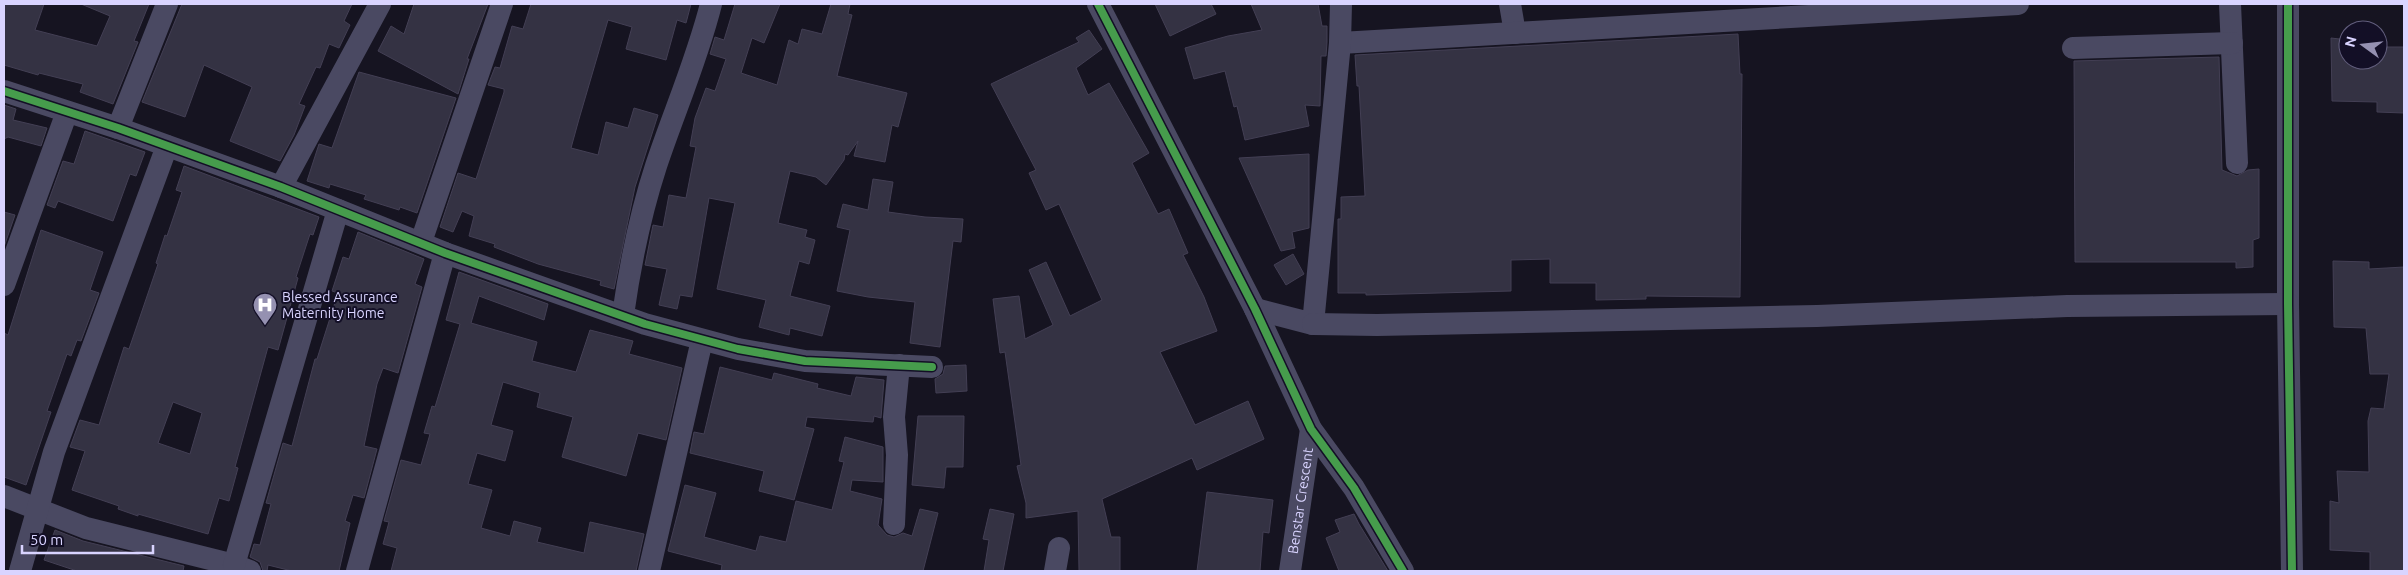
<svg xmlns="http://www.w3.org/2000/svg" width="2408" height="575" font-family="Ubuntu,sans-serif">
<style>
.building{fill:#343243;stroke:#433f54;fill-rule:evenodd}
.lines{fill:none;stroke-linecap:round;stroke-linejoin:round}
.minor{stroke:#4a4962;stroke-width:22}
.cycleway-casing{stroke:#130f26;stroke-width:11}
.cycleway{stroke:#469c4c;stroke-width:8}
.labels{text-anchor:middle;stroke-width:4;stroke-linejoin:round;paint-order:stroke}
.poi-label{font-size:14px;fill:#d9d4ff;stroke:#130f26;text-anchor:start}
.street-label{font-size:14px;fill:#d9d4ff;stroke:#130f26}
</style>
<rect width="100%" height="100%" fill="#161421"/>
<!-- building -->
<g class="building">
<polygon points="4,4 44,4 35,30 97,46 110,16 81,4 149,4 134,41 138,42 113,104 80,92 83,84 39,73 38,75 4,65"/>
<polygon points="182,4 352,4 344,21 350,25 339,48 329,44 320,68 316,67 299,104 305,106 294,135 280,161 230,141 252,87 204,65 185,117 142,102"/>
<polygon points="414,4 488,4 467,59 469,59 458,94 378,51 391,26 404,34"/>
<polygon points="531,4 691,4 686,23 677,20 666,60 626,49 632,27 608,20 579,119 571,148 598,155 606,122 628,128 634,108 658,115 635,187 614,289 600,285 601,281 538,264 494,247 495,244 469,236 474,216 462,211 453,232 440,227 458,173 476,179 504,92 504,89 488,85 495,67 500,68 512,26 523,29"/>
<polygon points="735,4 780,4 764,43 752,38 741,73 777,85 789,40 798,44 802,29 822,34 831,4 850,4 848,14 852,15 837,76 907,93 898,127 892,125 885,162 854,156 858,141 848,155 845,154 844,160 826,185 816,177 790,171 778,223 807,230 805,237 815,240 809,264 799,261 790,296 830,306 822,336 790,328 789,335 759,327 766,300 717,289 735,203 709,198 692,297 680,295 677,309 659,305 667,269 645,265 653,225 663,227 669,195 686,198 696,147 690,146 695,118 706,88 715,91 726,59 710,54 715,37 724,40"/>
<polygon points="1155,4 1211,4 1216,14 1170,36"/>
<polygon points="1251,4 1318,4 1322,26 1327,26 1327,42 1326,56 1321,56 1320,106 1305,105 1309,126 1245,140 1237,106 1234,107 1225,71 1194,79 1185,48 1228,36 1262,30"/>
<polygon points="1089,30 1102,49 1076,68 1088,95 1109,83 1149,153 1132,163 1158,214 1169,209 1188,253 1183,255 1204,297 1217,331 1160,352 1195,425 1248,401 1264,439 1197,470 1192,458 1102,499 1111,537 1120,537 1120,571 1079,571 1078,511 1026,518 1026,503 1017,466 1021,465 1005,352 1000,353 993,299 1019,296 1025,339 1053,325 1029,270 1046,262 1070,316 1102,300 1059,204 1046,210 1029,173 1036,170 991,84 1079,42 1076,38"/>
<polygon points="1738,34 1740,74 1742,74 1740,297 1646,296 1646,299 1596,300 1596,283 1550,283 1550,259 1511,260 1511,291 1366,295 1366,293 1338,293 1338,219 1341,219 1341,197 1365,196 1359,86 1357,86 1355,55"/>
<polygon points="2331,38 2348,40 2348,60 2378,60 2378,47 2404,47 2404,113 2377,112 2377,102 2332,101"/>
<polygon points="2219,57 2222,170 2237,176 2248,170 2259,169 2259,238 2253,240 2253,267 2236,268 2236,262 2075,262 2074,61"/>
<polygon points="359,72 456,98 417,213 400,207 399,210 364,199 366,195 330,184 329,188 307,181 319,144 332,148"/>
<polygon points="4,105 16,109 13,120 47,128 41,146 8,137 4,139"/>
<polygon points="85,131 145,152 136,176 130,174 113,221 58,201 55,208 47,205 63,161 74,164"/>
<polygon points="1309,154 1309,228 1292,232 1295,248 1281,251 1239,158"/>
<path d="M 184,166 L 319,217 L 313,235 L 310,234 L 296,277 L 298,278 L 278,350 L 268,347 L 235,467 L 238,468 L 229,501 L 219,498 L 208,534 L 138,514 L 138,516 L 118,509 L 119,506 L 72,490 L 85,451 L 70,447 L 80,420 L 99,425 L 124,347 L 129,349 L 158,264 L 156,263 L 165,235 L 167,236 L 182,192 L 176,190 ZM 173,402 L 202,413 L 190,454 L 158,443 Z"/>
<polygon points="873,179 893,182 888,212 925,217 963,219 961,242 953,241 940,347 910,343 915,302 868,297 837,291 850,230 837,227 843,204 868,210"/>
<polygon points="4,212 15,215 4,247"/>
<polygon points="41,230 103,252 90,290 99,293 81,341 77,340 71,356 67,354 47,411 51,412 26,485 4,477 4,333 8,335"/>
<polygon points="358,232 424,259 415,284 422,287 398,373 383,368 377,384 364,446 377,449 364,498 353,495 345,521 350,523 339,571 292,571 268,565 267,571 263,571 260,562 250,557 254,544 260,545 271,504 266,503 283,443 292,446 315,359 317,359 338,293 332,291 343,257 349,259"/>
<polygon points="1293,254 1304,274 1286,285 1274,265"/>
<polygon points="2333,261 2369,262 2369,269 2404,267 2404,571 2370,571 2370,552 2330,550 2330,501 2339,503 2337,471 2369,472 2368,421 2371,408 2384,409 2389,374 2370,374 2366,328 2334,327"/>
<polygon points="459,272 548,304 544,320 479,296 471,323 537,342 532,361 576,372 590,330 633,341 629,354 682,368 666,440 638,433 626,476 562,457 573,417 537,407 540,393 503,382 491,425 513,431 505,461 477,453 468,484 492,490 481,528 510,536 514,521 541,528 537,542 584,553 590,522 644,534 636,571 391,571 397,548 383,544 389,522 384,521 401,460 421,465 430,434 424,433 432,406 435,407 460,324 446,320"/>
<polygon points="966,365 967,391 936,393 935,379 943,374 945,366"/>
<polygon points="720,367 772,380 774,373 818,384 817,388 851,396 856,377 884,380 881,418 874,416 873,422 807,417 805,427 814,429 794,500 759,491 764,471 690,453 694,432 704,434"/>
<polygon points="918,416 964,416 963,467 946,467 944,488 912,485"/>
<polygon points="845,437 883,447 883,482 852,480 850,491 882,499 878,525 887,535 894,537 903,533 912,536 920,509 938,513 923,571 721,571 722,565 668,551 685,485 716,493 704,537 756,551 760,536 786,542 796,501 832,510 844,462 839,461"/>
<polygon points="1207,492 1273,500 1269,533 1263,532 1260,571 1197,571"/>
<polygon points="990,509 1014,514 1003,571 984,571 989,540 983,539"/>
<polygon points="1354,514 1359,524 1388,571 1339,571 1326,538 1340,532 1335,520"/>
<polygon points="55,530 83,541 184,566 183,571 77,571 44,560"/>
</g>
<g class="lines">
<!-- minor -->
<g class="minor">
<polyline points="1098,4 1255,309 1311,429 1354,488 1403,571"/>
<polyline points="1510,4 1515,33"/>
<polyline points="2230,4 2237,163"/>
<polyline points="2288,4 2288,304 2292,571"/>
<polyline points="1340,43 2018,4"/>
<polyline points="2073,48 2232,43"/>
<polyline points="4,91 118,128 281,187 445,253 645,324 738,349 805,361 932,367"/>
<polyline points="118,128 167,4"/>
<polyline points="281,187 380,4"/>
<polyline points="421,242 502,4"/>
<polyline points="4,285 67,112"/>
<polyline points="1255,309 1313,324 1340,43 1341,4"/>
<path d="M 623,315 C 630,265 640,215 656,166 C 674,112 697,60 711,4"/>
<polyline points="1313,324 1377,325 1817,316 2067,306 2288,304"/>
<polyline points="4,496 86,528 234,565 250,571"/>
<polyline points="894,524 897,455 894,417 899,365"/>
<polyline points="234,565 338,210"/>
<polyline points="20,571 54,452 167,146"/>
<polyline points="357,571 445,253"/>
<polyline points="649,571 702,340"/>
<polyline points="1055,571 1059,548"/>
<path id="s1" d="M 1290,571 L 1311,429"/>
</g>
<defs>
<g id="cycleway">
<polyline points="1098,4 1255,309 1311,429 1354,488 1403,571"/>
<polyline points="2288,4 2288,304 2292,571"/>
<polyline points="4,91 118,128 281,187 445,253 645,324 738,349 805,361 932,367"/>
</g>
</defs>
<!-- cycleway casing -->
<use href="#cycleway" class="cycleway-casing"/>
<!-- cycleway -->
<use href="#cycleway" class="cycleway"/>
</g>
<!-- icons -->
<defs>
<symbol id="hospital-pin" viewBox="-11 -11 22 30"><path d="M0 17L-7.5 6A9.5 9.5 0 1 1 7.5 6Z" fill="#9591b1" stroke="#130f26"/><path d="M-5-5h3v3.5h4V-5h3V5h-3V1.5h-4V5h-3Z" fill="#fff"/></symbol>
</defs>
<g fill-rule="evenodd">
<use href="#hospital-pin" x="251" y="291" width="28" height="38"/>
</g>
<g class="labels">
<!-- poi labels -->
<g class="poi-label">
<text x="282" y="302">Blessed Assurance<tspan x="282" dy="16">Maternity Home</tspan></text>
</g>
<!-- street labels -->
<g class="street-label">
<text dy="5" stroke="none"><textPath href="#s1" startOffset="71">Benstar Crescent</textPath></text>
</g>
</g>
<!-- border -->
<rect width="2408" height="575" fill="none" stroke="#d9d4ff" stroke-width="10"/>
<!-- north arrow -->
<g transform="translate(2363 45) rotate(285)"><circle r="24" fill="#130f26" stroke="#625e7d"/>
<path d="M0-4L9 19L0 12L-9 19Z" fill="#9591b1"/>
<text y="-8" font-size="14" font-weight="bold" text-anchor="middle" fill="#d9d4ff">N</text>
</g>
<!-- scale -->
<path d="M22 545v8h131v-8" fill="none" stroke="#d9d4ff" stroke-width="2.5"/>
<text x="30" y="545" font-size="15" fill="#d9d4ff" stroke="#130f26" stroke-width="4" paint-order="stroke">50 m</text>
</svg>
